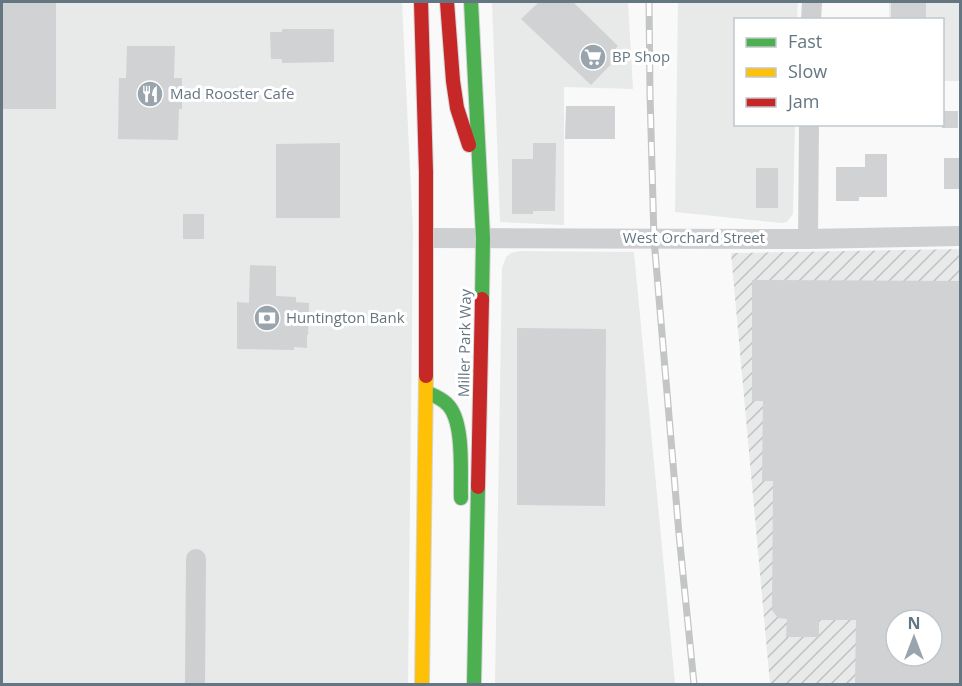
<svg xmlns="http://www.w3.org/2000/svg" width="962" height="686" font-family="'Open Sans',sans-serif">
<style>
.built{fill:#e8e9e9}
.industrial{fill:url(#industrial-furrows);fill-rule:evenodd}
.building{fill:#d0d2d3;fill-rule:evenodd}
.lines{fill:none;stroke-linecap:round;stroke-linejoin:round}
.fast-casing{stroke:#d5d6d7;stroke-width:16}
.slow-casing{stroke:#d5d6d7;stroke-width:16}
.jam-casing{stroke:#d5d6d7;stroke-width:16}
.street{stroke:#cecfd0;stroke-width:20}
.fast{stroke:#4caf50;stroke-width:14}
.slow{stroke:#ffc107;stroke-width:14}
.jam{stroke:#c62828;stroke-width:14}
.rail-casing{stroke:#c3c5c6;stroke-width:7}
.rail{stroke:#fff;stroke-width:4.5;stroke-dasharray:14;stroke-linecap:butt}
.labels{text-anchor:middle;stroke-width:6;stroke-linejoin:round;paint-order:stroke}
.poi-label{font-size:15px;fill:#657683;stroke:#fff;text-anchor:start}
.street-label{font-size:15px;fill:#657683;stroke:#fff}
</style>
<defs>
<pattern id="industrial-furrows" width="10" height="10" patternUnits="userSpaceOnUse" patternTransform="scale(1.5)"><rect width="10" height="10" fill="#e8e9e9"/><path d="M-1 1l2-2M0 10L10 0M9 11l2-2" fill="none" stroke="#c0c1c2"/></pattern>
</defs>
<rect width="100%" height="100%" fill="#f9f9f9"/>
<!-- built -->
<g class="built">
<polygon points="2,2 402,2 413,231 408,684 2,684"/>
<polygon points="492,2 628,2 633,89 564,87 564,225 500,222"/>
<polygon points="678,2 798,2 797,19 736,20 736,124 795,125 793,214 787,222 782,223 675,212"/>
<polygon points="889,2 960,2 960,81 943,81 942,20 889,19"/>
<polygon points="520,251 634,252 675,684 495,684 502,268 506,257 511,253"/>
</g>
<!-- industrial -->
<path class="industrial" d="M 960,249 L 960,684 L 770,684 L 731,253 ZM 896,620 L 932,620 L 932,656 L 896,656 Z"/>
<!-- building -->
<g class="building">
<rect x="2" y="2" width="54" height="107"/>
<polygon points="539,2 573,2 618,46 611,54 616,59 591,85 521,19"/>
<rect x="891" y="2" width="35" height="18"/>
<polygon points="282,29 334,29 334,62 282,63 282,59 271,59 270,32 282,32"/>
<polygon points="127,46 175,46 174,78 182,78 182,109 179,109 178,140 118,139 119,78 126,78"/>
<polygon points="566,106 615,106 615,139 565,139"/>
<rect x="942" y="111" width="16" height="17"/>
<polygon points="340,143 340,218 276,218 276,144"/>
<polygon points="533,143 556,143 555,211 533,211 533,214 512,214 512,159 533,159"/>
<polygon points="865,154 887,154 887,197 859,197 859,201 836,201 836,167 865,167"/>
<rect x="944" y="158" width="16" height="31"/>
<rect x="756" y="168" width="22" height="40"/>
<rect x="183" y="214" width="21" height="25"/>
<polygon points="250,265 276,266 276,296 296,297 296,302 309,303 308,335 307,335 307,348 294,347 294,350 237,349 237,302 249,303"/>
<path d="M 752,280 L 960,281 L 960,684 L 855,684 L 856,620 L 819,620 L 819,637 L 786,637 L 787,619 L 778,618 L 772,610 L 773,481 L 762,481 L 763,401 L 752,401 ZM 896,620 L 932,620 L 932,656 L 896,656 Z"/>
<polygon points="517,328 606,329 605,506 517,505"/>
</g>
<g class="lines">
<defs>
<g id="fast">
<polyline points="471,2 483,238 482,299"/>
<path d="M 426,392 C 433,395 441,398 447,404 C 465,421 460,474 461,498"/>
<polyline points="474,684 478,487"/>
</g>
<polyline id="slow" points="422,684 426,376"/>
<g id="jam">
<polyline points="421,2 426,172 426,376"/>
<polyline points="447,2 453,81 457,108 469,145"/>
<polyline points="478,487 482,299"/>
</g>
</defs>
<!-- fast casing -->
<use href="#fast" class="fast-casing"/>
<!-- slow casing -->
<use href="#slow" class="slow-casing"/>
<!-- jam casing -->
<use href="#jam" class="jam-casing"/>
<!-- street -->
<g class="street">
<polyline points="811,20 812,2"/>
<polyline points="428,238 808,239 960,236"/>
<polyline points="808,239 809,124"/>
<polyline points="195,684 196,559"/>
</g>
<!-- fast -->
<use href="#fast" class="fast"/>
<!-- slow -->
<use href="#slow" class="slow"/>
<!-- jam -->
<use href="#jam" class="jam"/>
<defs>
<polyline id="rail" points="649,2 650,94 654,239 679,534 694,684"/>
</defs>
<!-- rail casing -->
<use href="#rail" class="rail-casing"/>
<!-- rail -->
<use href="#rail" class="rail"/>
</g>
<!-- icons -->
<defs>
<symbol id="supermarket-disc" viewBox="-11 -11 22 22"><circle r="9.5" fill="#99a4ac" stroke="#fff"/><path d="M-6-5.5h2.5l.6 2H6L4.5 2H-2.5L-4.4-4H-6ZM-1.5 3.2a1.3 1.3 0 1 0 .1 0ZM3 3.2a1.3 1.3 0 1 0 .1 0Z" fill="#fff"/></symbol>
<symbol id="restaurant-disc" viewBox="-11 -11 22 22"><circle r="9.5" fill="#99a4ac" stroke="#fff"/><path d="M-5-6h1v4h1v-4h1v4h1v-4h1v5L-1.5 .5V6h-2V.5L-5-1ZM5-6V6H3V1.5H1.5Q1.5-4 5-6Z" fill="#fff"/></symbol>
<symbol id="bank-disc" viewBox="-11 -11 22 22"><circle r="9.5" fill="#99a4ac" stroke="#fff"/><path d="M-6-4H6V4H-6ZM0-2.3a2.3 2.3 0 1 0 0 4.6a2.3 2.3 0 1 0 0-4.6Z" fill="#fff"/></symbol>
</defs>
<g fill-rule="evenodd">
<use href="#supermarket-disc" x="578" y="42" width="30" height="30"/>
<use href="#restaurant-disc" x="135" y="79" width="30" height="30"/>
<use href="#bank-disc" x="252" y="303" width="30" height="30"/>
</g>
<g class="labels">
<!-- poi labels -->
<g class="poi-label">
<text x="612" y="62">BP Shop</text>
<text x="170" y="99">Mad Rooster Cafe</text>
<text x="286" y="323">Huntington Bank</text>
</g>
<!-- street labels -->
<g class="street-label">
<text x="694" y="243">West Orchard Street</text>
<text transform="translate(465 343) rotate(-89)" y="5">Miller Park Way</text>
</g>
</g>
<!-- border -->
<rect width="962" height="686" fill="none" stroke="#657683" stroke-width="6"/>
<!-- legend -->
<rect x="734" y="18" width="210" height="108" fill="#ffffff" stroke="#c1c8cd" stroke-width="1.5"/>
<rect x="746" y="38" width="30" height="9" fill="#4caf50" stroke="#c1c8cd" stroke-width="1.5"/>
<text x="788" y="48" font-size="18" fill="#657683">Fast</text>
<rect x="746" y="68" width="30" height="9" fill="#ffc107" stroke="#c1c8cd" stroke-width="1.5"/>
<text x="788" y="78" font-size="18" fill="#657683">Slow</text>
<rect x="746" y="98" width="30" height="9" fill="#c62828" stroke="#c1c8cd" stroke-width="1.5"/>
<text x="788" y="108" font-size="18" fill="#657683">Jam</text>
<!-- north arrow -->
<g transform="translate(914 638)"><circle r="28" fill="#ffffff" stroke="#c1c8cd" stroke-width="1.5"/>
<path d="M0-4.5L10 22L0 15L-10 22Z" fill="#99a4ac"/>
<text y="-9" font-size="16" font-weight="bold" text-anchor="middle" fill="#657683">N</text>
</g>
</svg>
